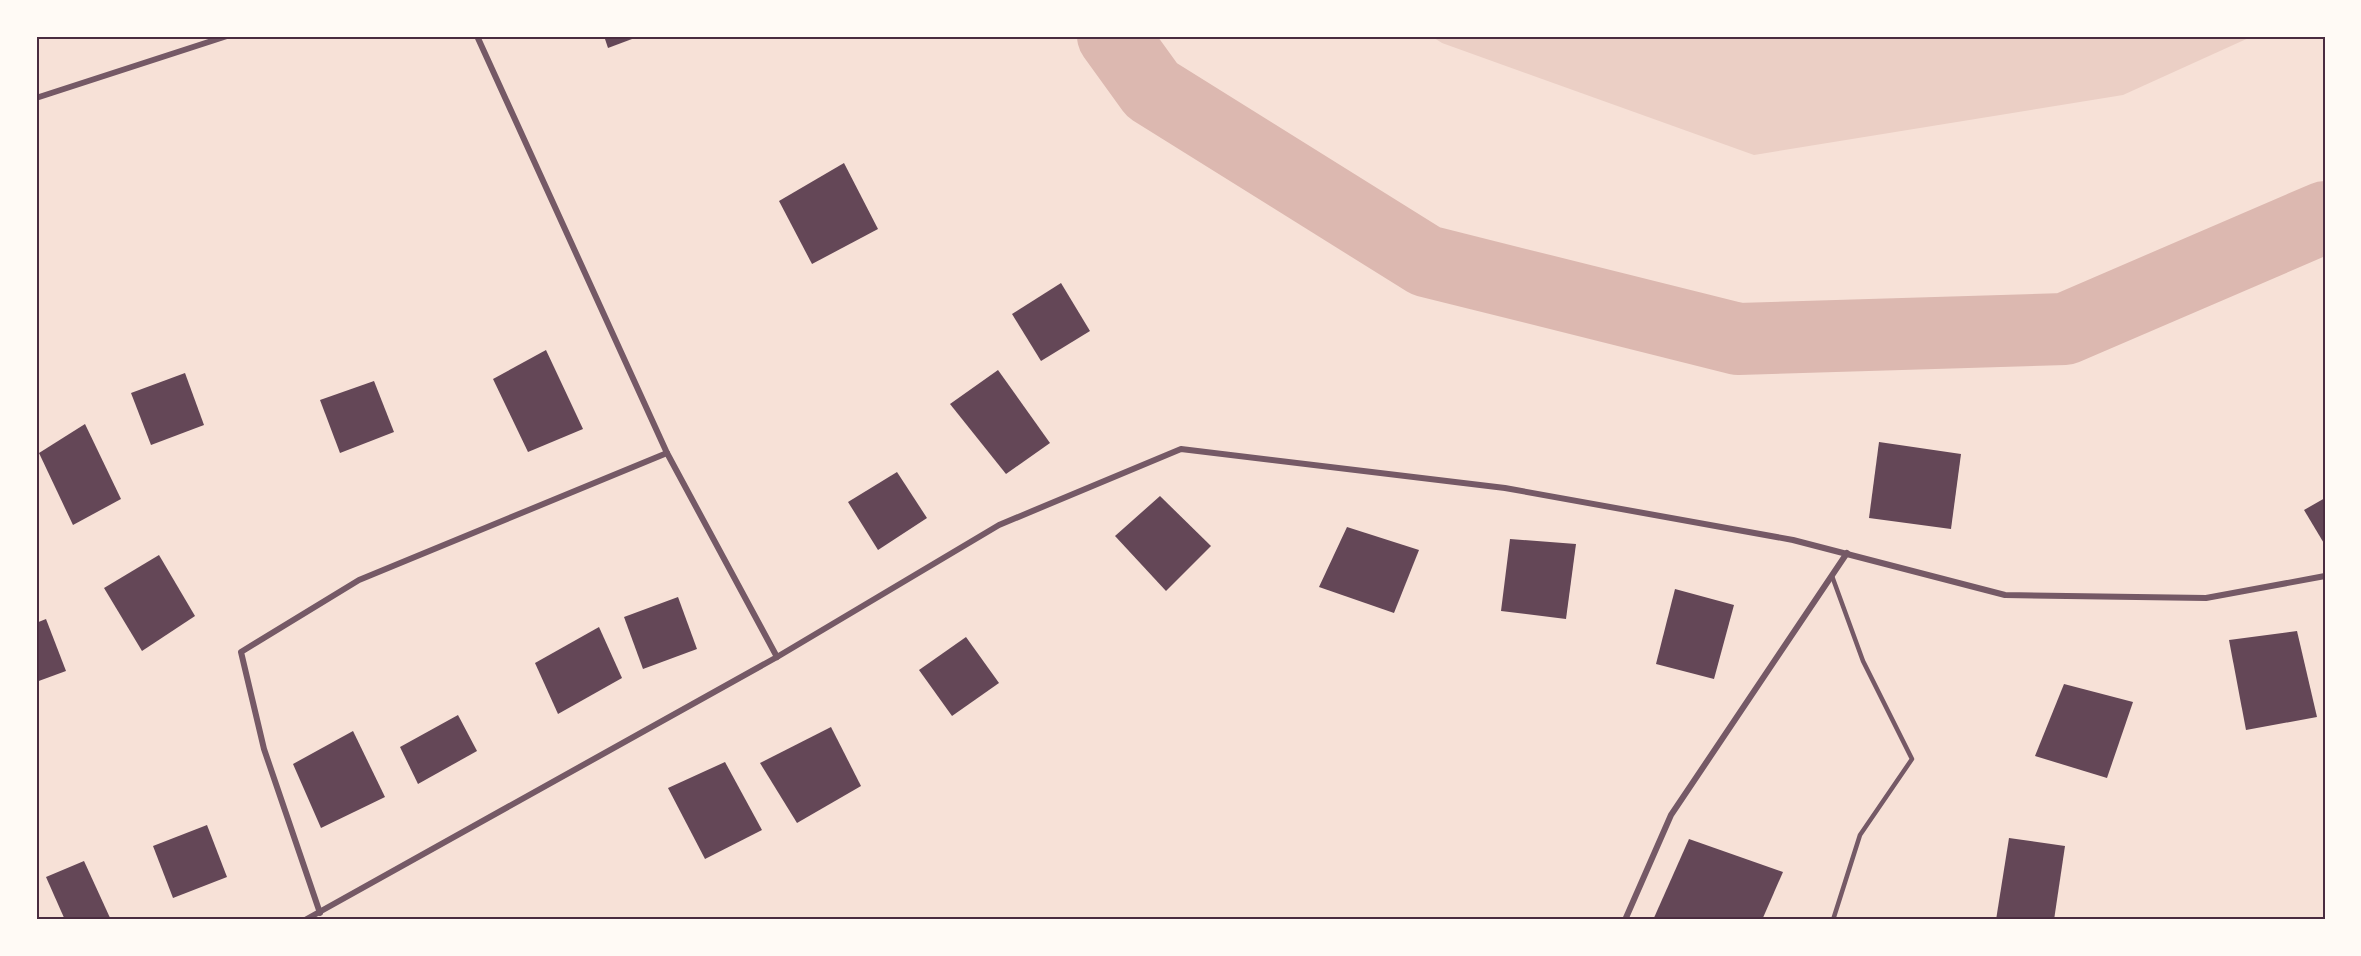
<svg xmlns="http://www.w3.org/2000/svg" width="2361" height="956" font-family="Raleway,sans-serif">
<style>
.green{fill:#ebcfc5}
.lines{fill:none;stroke-linecap:round;stroke-linejoin:round}
.river{stroke:#dcb8b0;stroke-width:72}
.building{fill:#644757}
.service{stroke:#755966;stroke-width:4.5}
.minor{stroke:#755966;stroke-width:6}
.neatline{fill:none;stroke:#4a2c40;stroke-width:2}
</style>
<rect width="100%" height="100%" fill="#f7e1d7"/>
<!-- green -->
<polygon class="green" points="1431,36 2253,36 2123,95 1754,155 1442,43"/>
<g class="lines">
<!-- river -->
<polyline class="river" points="1113,36 1152,90 1426,261 1738,339 2065,329 2325,217"/>
</g>
<!-- building -->
<g class="building">
<polygon points="604,36 640,36 608,48"/>
<polygon points="844,163 878,229 812,264 779,201"/>
<polygon points="1061,283 1090,331 1041,361 1012,314"/>
<polygon points="546,350 583,429 528,452 493,379"/>
<polygon points="998,370 1050,443 1006,474 950,404"/>
<polygon points="185,373 204,425 151,445 131,393"/>
<polygon points="374,381 394,432 340,453 320,400"/>
<polygon points="85,424 121,499 73,525 39,453"/>
<polygon points="1879,442 1961,454 1951,529 1869,518"/>
<polygon points="897,472 927,518 878,550 848,502"/>
<polygon points="1160,496 1211,546 1166,591 1115,536"/>
<polygon points="2325,498 2325,545 2304,510"/>
<polygon points="1347,527 1419,550 1394,613 1319,587"/>
<polygon points="1510,539 1576,544 1566,619 1501,611"/>
<polygon points="159,555 195,616 142,651 104,588"/>
<polygon points="1675,589 1734,605 1714,679 1656,664"/>
<polygon points="678,597 697,649 643,669 624,617"/>
<polygon points="46,619 66,671 36,682 36,623"/>
<polygon points="599,627 622,678 558,714 535,663"/>
<polygon points="2297,631 2317,717 2246,730 2229,640"/>
<polygon points="966,637 999,683 952,716 919,670"/>
<polygon points="2064,684 2133,702 2107,778 2035,756"/>
<polygon points="458,715 477,751 418,784 400,747"/>
<polygon points="831,727 861,786 797,823 760,763"/>
<polygon points="353,731 385,797 321,828 293,764"/>
<polygon points="725,762 762,830 705,859 668,788"/>
<polygon points="207,825 227,877 173,898 153,846"/>
<polygon points="2009,838 2065,846 2054,920 1996,920"/>
<polygon points="1689,839 1783,872 1762,920 1653,920"/>
<polygon points="84,861 111,920 65,920 46,877"/>
</g>
<g class="lines">
<!-- service -->
<polyline class="service" points="1832,576 1863,661 1912,759 1860,835 1833,920"/>
<!-- minor -->
<g class="minor">
<polyline points="36,98 227,36"/>
<polyline points="667,453 777,657"/>
<polyline points="320,913 264,749 241,652 359,580 667,453 477,36"/>
<polyline points="305,920 777,657 999,525 1181,449 1505,488 1793,540 2005,595 2206,598 2325,576"/>
<polyline points="1625,920 1671,815 1847,553"/>
</g>
</g>
<!-- border -->
<rect width="2361" height="956" fill="none" stroke="#fffaf5" stroke-width="75"/>
<rect x="38" y="38" width="2286" height="880" class="neatline"/>
</svg>
